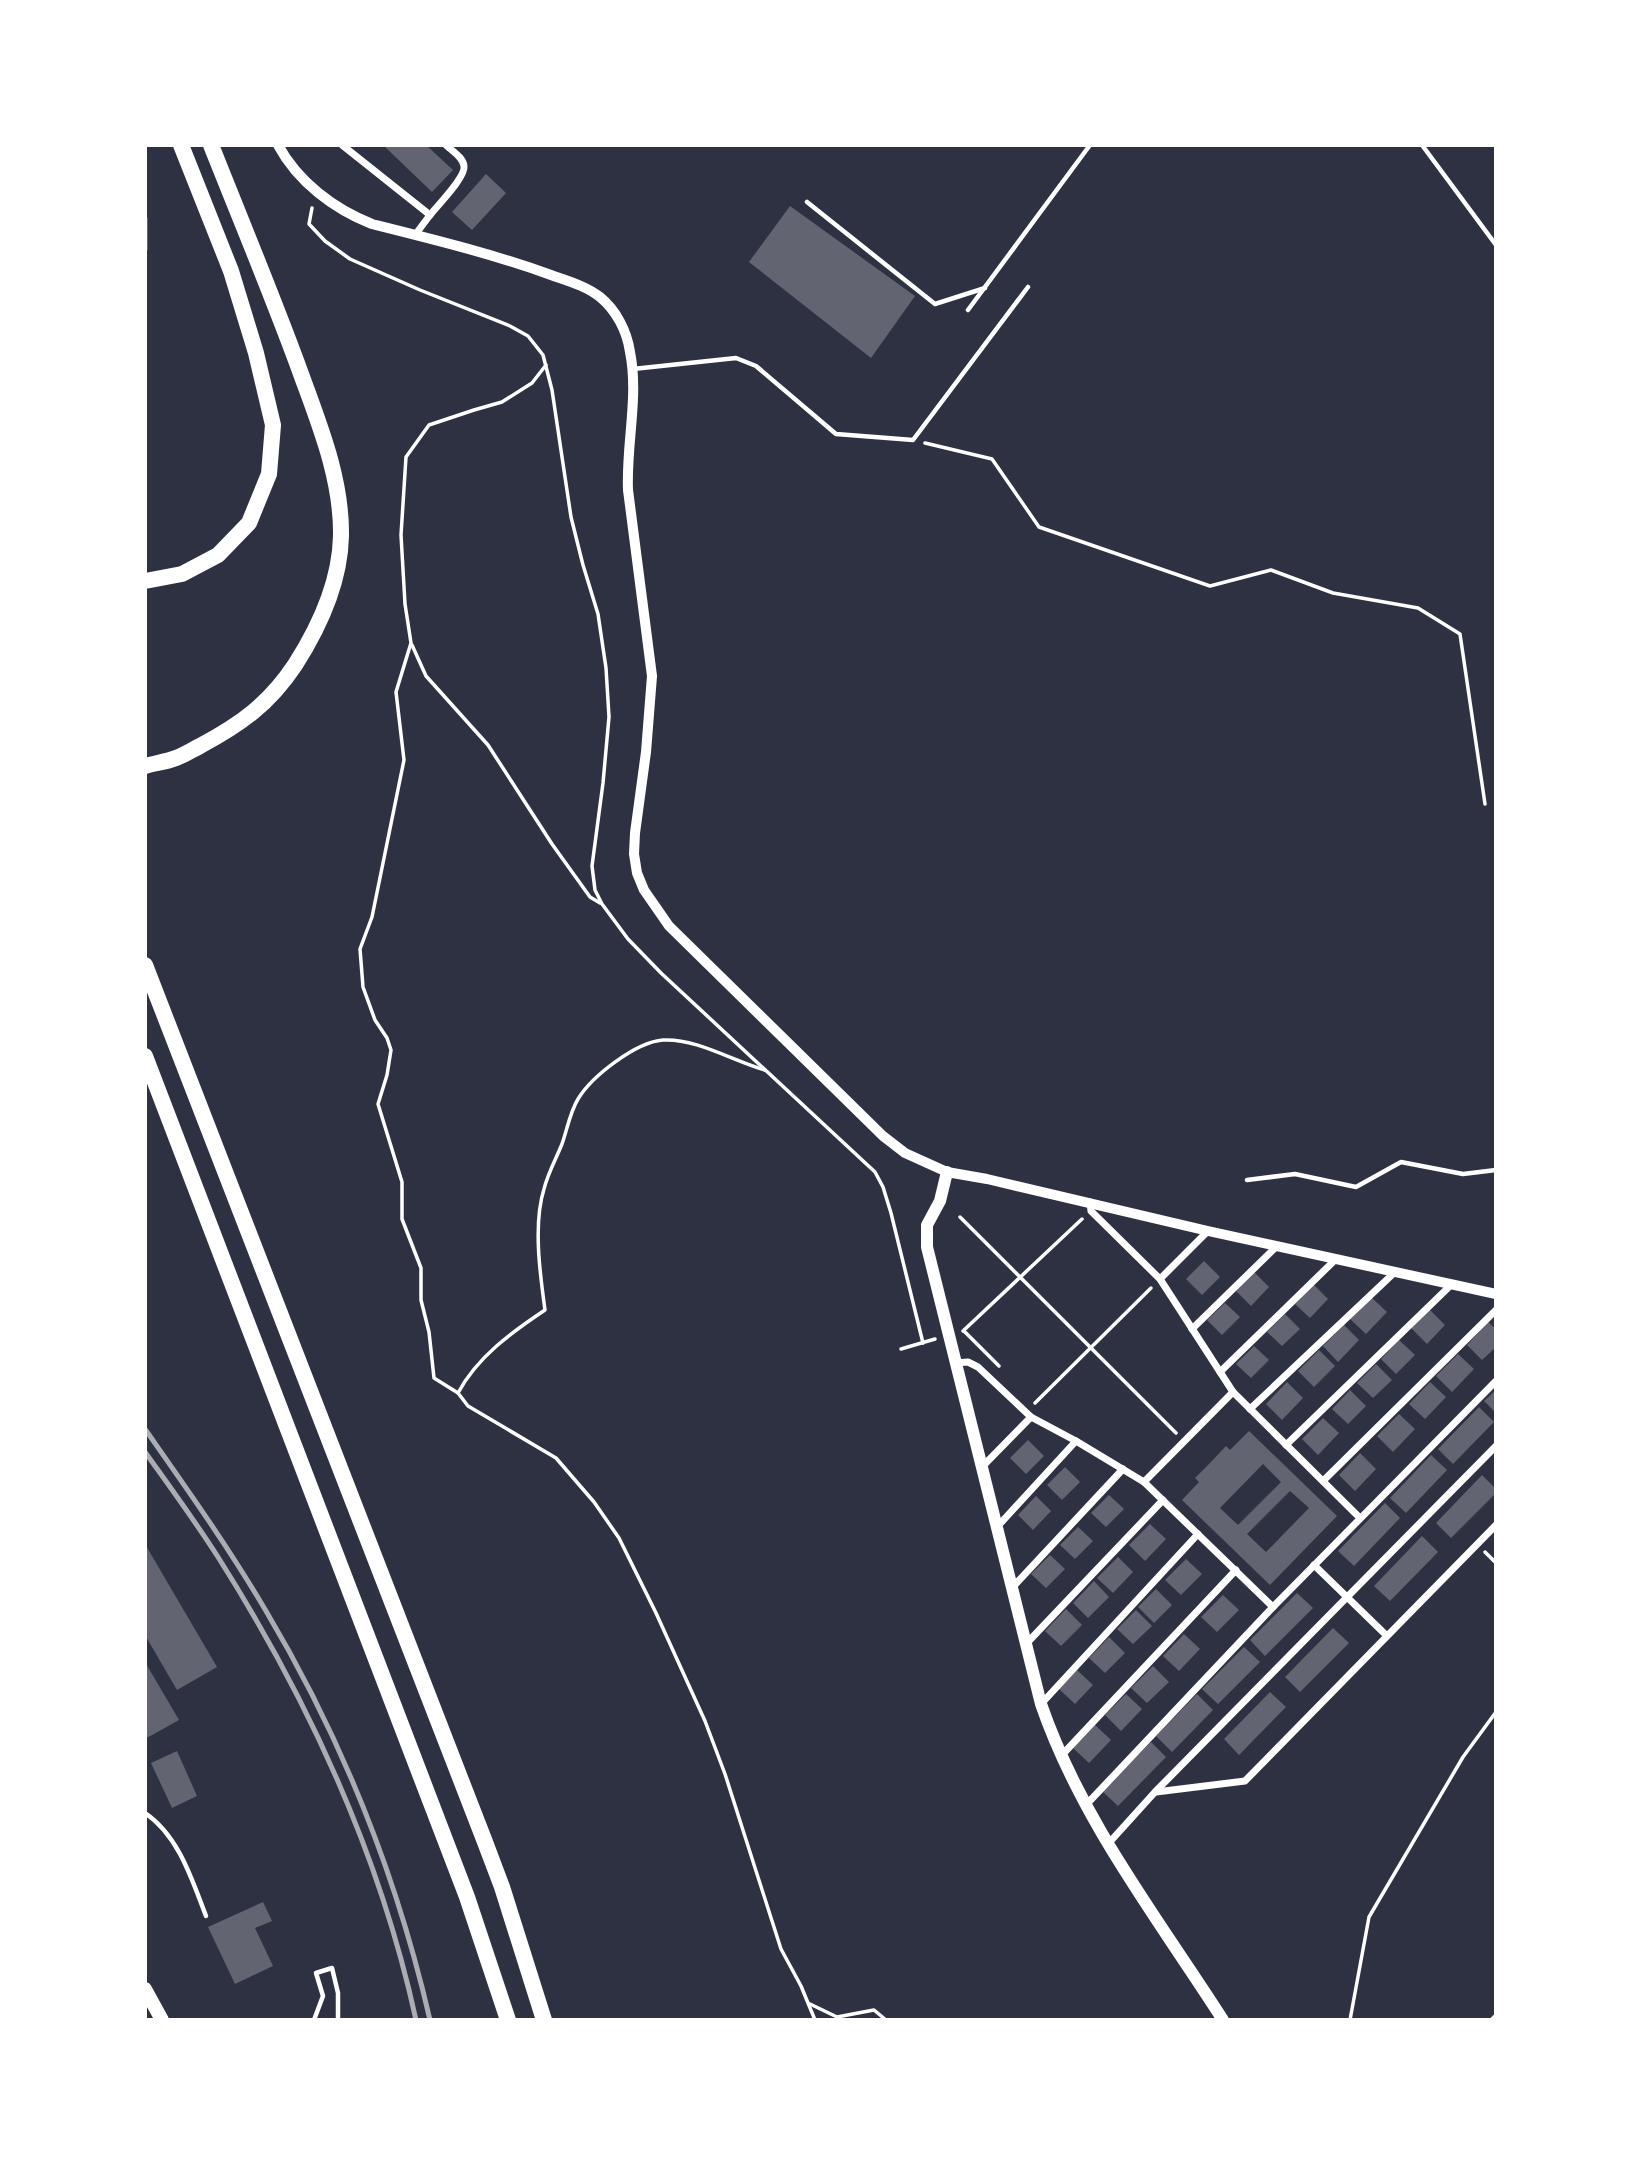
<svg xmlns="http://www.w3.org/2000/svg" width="1641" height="2165" font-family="'Roboto Serif',serif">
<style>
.building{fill:#626471;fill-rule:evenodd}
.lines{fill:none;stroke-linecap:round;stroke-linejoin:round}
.path{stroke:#fff;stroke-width:3.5}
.service{stroke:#fff;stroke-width:4.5}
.minor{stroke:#fff;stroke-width:7}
.tertiary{stroke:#fff;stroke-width:10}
.secondary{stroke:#fff;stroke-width:12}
.trunk{stroke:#fff;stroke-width:14}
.motorway{stroke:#fff;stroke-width:16}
.rail{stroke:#abadb3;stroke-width:5}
</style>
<rect width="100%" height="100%" fill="#2d3142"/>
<!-- building -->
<g class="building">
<polygon points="383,145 426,145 453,170 432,192"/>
<polygon points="486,174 506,193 472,230 452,212"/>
<polygon points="790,206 915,296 871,358 749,262"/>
<polygon points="1204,1261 1220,1277 1202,1295 1186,1279"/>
<polygon points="1254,1272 1269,1287 1251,1306 1236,1291"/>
<polygon points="1314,1285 1328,1299 1310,1318 1295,1304"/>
<polygon points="1371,1297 1387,1312 1366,1334 1350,1319"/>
<polygon points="1225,1303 1240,1317 1222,1335 1207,1320"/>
<polygon points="1429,1309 1445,1325 1427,1344 1411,1328"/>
<polygon points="1285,1314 1300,1329 1282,1346 1267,1332"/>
<polygon points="1488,1322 1496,1329 1496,1347 1482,1360 1467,1345"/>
<polygon points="1344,1325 1359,1340 1338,1362 1323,1346"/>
<polygon points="1399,1340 1415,1355 1396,1374 1381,1359"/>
<polygon points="1254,1346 1269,1360 1251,1378 1236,1364"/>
<polygon points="1319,1350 1335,1366 1314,1387 1298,1371"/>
<polygon points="1458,1354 1474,1369 1452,1392 1436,1376"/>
<polygon points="1376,1364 1392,1380 1373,1398 1357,1383"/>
<polygon points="1287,1382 1303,1398 1282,1420 1266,1404"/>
<polygon points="1430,1382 1446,1397 1425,1419 1409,1404"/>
<polygon points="1350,1390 1366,1406 1348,1424 1332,1409"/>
<polygon points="1496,1390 1496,1413 1484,1401"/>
<polygon points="1479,1407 1494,1422 1453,1464 1438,1449"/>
<polygon points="1399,1414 1415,1429 1393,1452 1377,1436"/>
<polygon points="1323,1418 1339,1433 1318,1455 1302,1439"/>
<path d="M 1249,1431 L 1337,1516 L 1270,1585 L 1182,1500 L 1199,1482 L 1195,1478 L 1211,1462 L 1226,1446 L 1230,1450 ZM 1263,1464 L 1281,1482 L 1238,1525 L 1220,1508 ZM 1290,1491 L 1309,1508 L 1266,1552 L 1247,1534 Z"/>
<polygon points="1028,1440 1044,1456 1026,1474 1010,1458"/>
<polygon points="1360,1453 1376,1469 1355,1491 1339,1475"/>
<polygon points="1431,1455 1447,1470 1406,1513 1390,1498"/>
<polygon points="1065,1467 1080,1482 1062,1500 1047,1485"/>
<polygon points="1482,1475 1496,1489 1496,1493 1451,1538 1436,1523"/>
<polygon points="1109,1495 1124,1509 1106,1527 1091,1513"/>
<polygon points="1036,1496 1051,1511 1033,1530 1018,1515"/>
<polygon points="1385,1503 1400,1518 1354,1566 1338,1551"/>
<polygon points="1150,1524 1166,1539 1145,1561 1129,1545"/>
<polygon points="1078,1527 1093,1541 1075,1559 1060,1545"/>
<polygon points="1422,1536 1438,1552 1390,1601 1374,1586"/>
<polygon points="145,1544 217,1667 177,1690 145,1635"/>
<polygon points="1050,1555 1065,1569 1046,1588 1031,1574"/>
<polygon points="1118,1557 1133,1572 1113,1593 1097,1578"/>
<polygon points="1186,1559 1202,1574 1181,1595 1165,1580"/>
<polygon points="1094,1581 1109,1597 1088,1618 1073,1603"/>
<polygon points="1156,1589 1172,1605 1154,1623 1138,1607"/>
<polygon points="1297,1593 1313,1608 1265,1656 1250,1640"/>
<polygon points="1223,1595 1239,1610 1217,1632 1201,1617"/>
<polygon points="1066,1609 1082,1625 1061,1646 1045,1631"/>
<polygon points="1136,1610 1152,1626 1133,1644 1117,1629"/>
<polygon points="1333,1628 1349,1643 1300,1692 1285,1677"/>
<polygon points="1184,1634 1200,1649 1179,1671 1163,1656"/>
<polygon points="1109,1637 1125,1653 1105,1673 1089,1658"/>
<polygon points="1244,1647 1260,1662 1218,1704 1202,1689"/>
<polygon points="145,1662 179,1720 145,1739"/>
<polygon points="1153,1666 1169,1682 1147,1703 1131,1688"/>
<polygon points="1077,1670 1093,1685 1075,1704 1059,1689"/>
<polygon points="1270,1692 1286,1707 1239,1755 1224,1739"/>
<polygon points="1126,1694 1142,1709 1121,1731 1105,1715"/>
<polygon points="1197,1694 1213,1710 1172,1752 1156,1736"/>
<polygon points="1095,1725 1111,1740 1089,1763 1073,1748"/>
<polygon points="1151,1742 1166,1757 1118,1806 1102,1791"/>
<polygon points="177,1751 197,1796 172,1808 151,1763"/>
<polygon points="263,1902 272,1921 255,1928 273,1966 235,1984 208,1927"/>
</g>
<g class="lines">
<!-- path -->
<g class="path">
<polyline points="312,208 309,224 325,241 350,259 420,290 510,326 528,336 543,355 552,390 571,517 583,565 598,614 606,668 609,717 603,783 592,866 595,890 602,904 628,939 661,973 875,1172 883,1187 891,1213 923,1343"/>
<polyline points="925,443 992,459 1039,527 1210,586 1271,570 1333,593 1418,608 1460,634 1485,804"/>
<polyline points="412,645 426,676 488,745 552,844 590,897 600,903"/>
<path d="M 765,1070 C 733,1061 696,1038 663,1040 C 636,1042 592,1076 578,1099 C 570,1112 567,1130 562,1144 C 556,1159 548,1173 544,1189 C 533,1224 540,1274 545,1310 C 512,1332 477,1357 458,1393 L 468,1406 L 556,1458 L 594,1502 L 619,1538 L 656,1613 L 705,1721 L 725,1774 L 781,1949 L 801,1986 L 815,2020"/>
<polyline points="960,1217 1176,1433"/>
<polyline points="963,1331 1082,1219"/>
<polyline points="965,1332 999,1366"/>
<polyline points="901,1349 935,1339"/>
<polyline points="458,1393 434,1378 429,1332 421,1300 421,1268 402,1219 402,1182 378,1104 387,1075 391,1050 387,1038 375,1020 363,987 360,949 372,917 404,760 396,692 411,643 405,604 401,535 406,457 429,425 474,410 502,402 532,383 546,365"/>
<polyline points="1035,1403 1151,1288"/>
<polyline points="1485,1552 1496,1563"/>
<polyline points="810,2004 837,2017"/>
<polyline points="838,2020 837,2017 874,2010 886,2020"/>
<polyline points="1350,2020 1369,1917 1463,1757 1496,1712"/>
<polyline points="1491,2020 1496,2015"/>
</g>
<!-- service -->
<g class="service">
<polyline points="1422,145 1496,245"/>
<polyline points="807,202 935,304 985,288"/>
<polyline points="145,218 145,250"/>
<polyline points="968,310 1090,145"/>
<polyline points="633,369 736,358 756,366 836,434 913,440 1028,287"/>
<polyline points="1247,1180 1295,1174 1356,1187 1401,1162 1463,1174 1496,1170"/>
<path d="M 145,1813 C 179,1836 192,1880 206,1916"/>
<polyline points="314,2020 323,1996 316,1973 332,1968 338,1993 338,2020"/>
</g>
<!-- minor -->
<g class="minor">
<polyline points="342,145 430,215 415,235"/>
<path d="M 430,215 C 437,206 466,177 464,166 C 463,157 452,151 446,145"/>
<polyline points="1090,1202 1091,1211 1160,1279 1233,1392 1360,1518"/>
<polyline points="1160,1279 1208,1231"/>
<polyline points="1192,1329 1277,1246"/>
<polyline points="955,1363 968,1362 978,1367 1031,1417 1076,1441 1144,1482 1273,1607"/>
<polyline points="1220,1372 1336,1259"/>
<polyline points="1250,1409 1395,1272"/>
<polyline points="1286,1445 1452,1284"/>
<polyline points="982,1467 1031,1417"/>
<polyline points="1323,1481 1496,1310"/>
<polyline points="1144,1482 1233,1392"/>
<polyline points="997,1527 1076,1441"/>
<polyline points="1314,1565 1386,1635"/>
<polyline points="1011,1589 1123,1469"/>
<polyline points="1026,1644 1163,1500"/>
<polyline points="1042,1703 1198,1534"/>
<polyline points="1061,1756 1236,1570"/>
<polyline points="1156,1792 1245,1781 1496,1525"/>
<polyline points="1085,1806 1273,1607 1496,1381"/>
<polyline points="1108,1844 1155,1792 1496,1446"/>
</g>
<!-- tertiary -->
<path class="tertiary" d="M 278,145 C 298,182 334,209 372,224 C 432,239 493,254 551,275 C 568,281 586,286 600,297 C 616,310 627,331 630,352 C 639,397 626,444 628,490 L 652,676 L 646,752 L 635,833 L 634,854 L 637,873 L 644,890 L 669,926 L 883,1136 L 905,1153 L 947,1172 L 987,1179 L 1208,1231 L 1496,1294"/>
<!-- secondary -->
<path class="secondary" d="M 947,1172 L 940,1201 L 927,1225 L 927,1247 L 1041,1704 C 1081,1820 1157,1917 1223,2020"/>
<!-- trunk -->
<polyline class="trunk" points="145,1989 162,2020"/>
<!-- motorway -->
<g class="motorway">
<polyline points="145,581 182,574 218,555 249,523 269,474 273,425 256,353 231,271 181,145"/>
<path d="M 145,766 C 155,763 166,762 176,758 C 184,755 192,750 200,746 C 241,724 269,704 295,665 C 320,626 340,583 341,536 C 342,476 317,419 297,363 C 270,290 240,218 211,145"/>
<polyline points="145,965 485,1842 502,1887 544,2020"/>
<polyline points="145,1056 467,1897 508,2020"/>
</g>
<!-- rail -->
<g class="rail">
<path d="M 145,1429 C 187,1489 229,1548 266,1611 C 341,1737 397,1877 430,2020"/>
<path d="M 145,1452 C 170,1487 195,1521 218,1557 C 308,1699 380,1855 416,2020"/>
</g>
</g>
<!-- border -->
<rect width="1641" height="2165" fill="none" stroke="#ffffff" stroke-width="294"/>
</svg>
